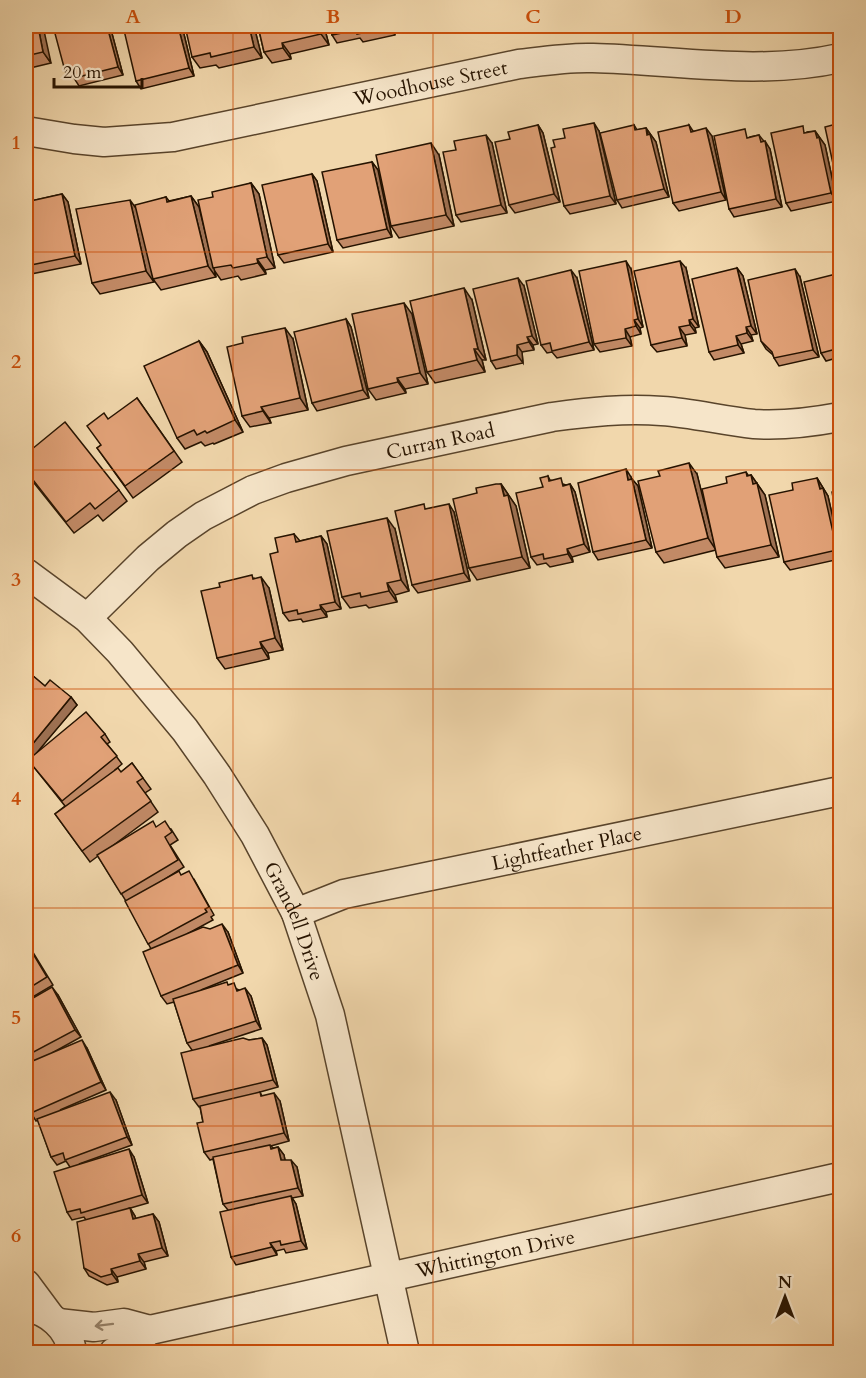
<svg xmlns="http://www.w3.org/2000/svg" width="866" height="1378" font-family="Cardo,serif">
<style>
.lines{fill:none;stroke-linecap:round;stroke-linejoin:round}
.minor-casing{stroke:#59442b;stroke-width:31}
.minor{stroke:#f6e5c9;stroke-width:28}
.wall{fill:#c28a66;stroke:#261300;stroke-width:1.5}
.shaded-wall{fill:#9e7153;stroke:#261300;stroke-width:1.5}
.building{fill:#e1a177;stroke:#261300;stroke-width:1.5}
.oneway{stroke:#98866f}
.grid{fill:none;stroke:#cb4e0a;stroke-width:1.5;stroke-opacity:0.55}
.labels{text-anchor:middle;stroke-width:4.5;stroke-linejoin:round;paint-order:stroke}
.street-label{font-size:20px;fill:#261300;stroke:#f6e5c9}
.neatline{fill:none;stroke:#cb4e0a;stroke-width:2}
.grid-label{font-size:20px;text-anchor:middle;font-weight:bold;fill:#cb4e0a}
</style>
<rect width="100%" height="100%" fill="#f1d7ac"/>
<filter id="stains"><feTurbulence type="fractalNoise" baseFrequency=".00333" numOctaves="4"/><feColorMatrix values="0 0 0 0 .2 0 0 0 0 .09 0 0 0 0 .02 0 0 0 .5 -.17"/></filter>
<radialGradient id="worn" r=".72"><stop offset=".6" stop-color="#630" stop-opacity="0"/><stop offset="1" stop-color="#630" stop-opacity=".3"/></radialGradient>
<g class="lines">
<defs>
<g id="minor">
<path id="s1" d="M 26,131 L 74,139 L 104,142 L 173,137 L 519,64 C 544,61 568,57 593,58 C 674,60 760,76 840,58"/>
<path id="s2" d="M 26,573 L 87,618 L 120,652 L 185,730 L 217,775 L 255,835 L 296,913 L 330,1015 L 405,1352"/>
<path id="s3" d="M 87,618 L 148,558 L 177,534 L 203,516 L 253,490 L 286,478 L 346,461 L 552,417 C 589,412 625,408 662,411 C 693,413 723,421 754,424 C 782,426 813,422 840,417"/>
<path id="s4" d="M 296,913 L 344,894 L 840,791"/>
<polyline points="26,1284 49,1315"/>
<path d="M 26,1307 C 49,1311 69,1328 72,1352"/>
<polyline points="58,1323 94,1327 124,1323 150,1330"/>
<path id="s5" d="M 114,1352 L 130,1344 L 150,1330 L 840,1177"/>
</g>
</defs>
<!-- minor casing -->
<use href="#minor" class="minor-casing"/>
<!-- minor -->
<use href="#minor" class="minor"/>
</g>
<!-- wall -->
<g class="wall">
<polygon points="26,26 51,63 26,69"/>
<polygon points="110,26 123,75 79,86 74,78 70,79 65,71"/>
<polygon points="182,26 194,76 141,89 136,81"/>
<polygon points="254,26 262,58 219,68 216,65 200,68 192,57"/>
<polygon points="258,26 324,26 329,45 290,54 291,59 272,63 264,52"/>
<polygon points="330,26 393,26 395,35 363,42 360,38 337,43 332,35"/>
<polygon points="538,125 543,133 560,202 515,213 509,205 510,139"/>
<polygon points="634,125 637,130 646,128 656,142 669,197 622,208 617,200"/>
<polygon points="689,125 693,131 712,136 726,200 679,211 673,203"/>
<polygon points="599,131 616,204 570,214 564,206 555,147"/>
<polygon points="815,131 825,145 837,201 791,211 786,203 807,132"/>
<polygon points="759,135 770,149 782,207 734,217 729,209 750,137"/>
<polygon points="492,143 507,213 461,222 456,215 456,150"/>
<polygon points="439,155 454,226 399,238 391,226"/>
<polygon points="372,162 378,170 392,237 343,248 337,240"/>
<polygon points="312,174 317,181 333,252 284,263 278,255"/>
<polygon points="251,183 259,194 275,268 265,270 266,274 241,280 238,276 221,280 214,270 216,277 161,290 153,279 152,277 154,282 100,294 92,283 136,208 166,197 169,201 191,196 199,207 209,250 213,197"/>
<polygon points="62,194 68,202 81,264 26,275 26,202"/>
<polygon points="686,268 699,327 695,328 696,333 685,335 687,346 657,352 651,345"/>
<polygon points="737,268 743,276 757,334 751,335 753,341 741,344 744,353 714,360 709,352"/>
<polygon points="631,269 643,327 640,328 641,334 630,337 632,346 600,352 594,344"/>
<polygon points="840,273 840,357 826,361 821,353"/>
<polygon points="800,277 819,357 779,366 774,358 773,355 766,349 761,341"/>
<polygon points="577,278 594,350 557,358 552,352 547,353 541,345"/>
<polygon points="524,286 538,344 533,345 534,350 522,352 523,363 496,369 491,361"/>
<polygon points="472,300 486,360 482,360 485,372 435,383 427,372"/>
<polygon points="412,314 428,384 405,389 406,393 376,400 368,389"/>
<polygon points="346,319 351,327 369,398 317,411 312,403"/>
<polygon points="293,339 308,410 269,418 271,423 250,427 242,416"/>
<polygon points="199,341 207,352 243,432 214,444 213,443 205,446 201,442 185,449 177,438"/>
<polygon points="137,398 182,462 133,498 97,448 101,445"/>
<polygon points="26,454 119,490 127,501 103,521 98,515 74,533 26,473"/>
<polygon points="697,474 713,540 727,483 751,475 765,495 779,557 725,568 717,557 716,550 664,563 656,552"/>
<polygon points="548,476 550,480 566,485 570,484 575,492 590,552 572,557 573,562 550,567 546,563 537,565 531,557 543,487"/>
<polygon points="631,477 632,479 638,486 652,548 598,560 593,552"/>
<polygon points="817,478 828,496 840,550 840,559 790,570 784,562 793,490"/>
<polygon points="501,484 516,506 530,568 477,580 469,568 477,493"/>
<polygon points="427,509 454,512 470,581 418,593 412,585"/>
<polygon points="395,529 409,591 395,595 397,602 369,608 366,605 350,608 342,597"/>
<polygon points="294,534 300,541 321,536 327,544 341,609 326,612 327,617 303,622 301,619 289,621 283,613 278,552"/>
<polygon points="254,578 269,588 283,650 268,653 269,659 225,669 217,658 220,587"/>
<polygon points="26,670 45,686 71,697 77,705 36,753 105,734 110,742 107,744 122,764 115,770 121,772 132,763 151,789 145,793 158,812 111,847 156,827 171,829 178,840 170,845 184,867 159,883 182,875 194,879 214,915 211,917 213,920 187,934 210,929 228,932 243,973 201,990 229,985 251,996 261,1029 209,1046 249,1040 262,1038 267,1045 278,1087 260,1092 262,1096 280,1101 289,1141 271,1146 273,1148 278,1147 284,1155 285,1160 297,1167 303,1196 292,1198 296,1204 307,1249 286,1253 284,1249 276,1251 277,1255 236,1265 231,1257 228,1210 223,1204 213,1159 210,1160 204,1152 203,1122 200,1107 199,1107 193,1099 192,1050 187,1043 174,1002 167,1004 161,996 151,949 126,901 98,856 90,862 55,814 65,806 29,761 26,758"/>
<polygon points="26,941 53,985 26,1001"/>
<polygon points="58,995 81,1037 52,1053 87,1048 106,1090 60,1110 116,1100 132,1145 79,1164 134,1157 148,1203 127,1209 130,1208 135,1216 136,1219 153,1214 159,1222 168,1256 144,1262 146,1269 117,1277 118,1282 107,1285 89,1276 84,1268 86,1220 84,1217 72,1220 67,1212 70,1167 66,1161 57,1165 51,1157 38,1120 36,1121 31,1113 29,1080 30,1067 29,1065 26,1067 26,1002"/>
</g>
<!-- shaded-wall -->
<g class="shaded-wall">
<polygon points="38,26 43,26 51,63 43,52"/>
<polygon points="107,26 110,26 123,75 118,67"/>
<polygon points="178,26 182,26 194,76 189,68"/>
<polygon points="249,26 254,26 262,58 254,47"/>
<polygon points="319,26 324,26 329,45 321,34"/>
<polygon points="389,26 393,26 395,35 390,27"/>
<polygon points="282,43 290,54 291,59 283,48"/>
<polygon points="594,123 599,131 616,204 610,196"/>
<polygon points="538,125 543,133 560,202 554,194"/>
<polygon points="646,128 656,142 669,197 664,189"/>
<polygon points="706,128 712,136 726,200 721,192"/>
<polygon points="815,131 825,145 837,201 831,193"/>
<polygon points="486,135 492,143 507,213 501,205"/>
<polygon points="765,141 770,149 782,207 776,199"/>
<polygon points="431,143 439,155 454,226 446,215"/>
<polygon points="372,162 378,170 392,237 387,229"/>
<polygon points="312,174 317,181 333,252 328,244"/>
<polygon points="251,183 259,194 275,268 267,257"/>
<polygon points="62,194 68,202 81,264 75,256"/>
<polygon points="191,196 199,207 216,277 208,266"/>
<polygon points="130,200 138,211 154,282 146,271"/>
<polygon points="257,259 265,270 266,274 258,263"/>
<polygon points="626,261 631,269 643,327 638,319"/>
<polygon points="680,261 686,268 699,327 693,319"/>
<polygon points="737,268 743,276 757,334 751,326"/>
<polygon points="795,269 800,277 819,357 813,350"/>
<polygon points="571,270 577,278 594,350 589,342"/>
<polygon points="518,278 524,286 538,344 532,336"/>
<polygon points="464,288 472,300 486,360 478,349"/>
<polygon points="404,303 412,314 428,384 420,373"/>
<polygon points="346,319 351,327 369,398 363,390"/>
<polygon points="634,320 640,328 641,334 636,326"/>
<polygon points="689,320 695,328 696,333 690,325"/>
<polygon points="679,327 685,335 687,346 682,338"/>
<polygon points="746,327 751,335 753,341 747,333"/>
<polygon points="285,328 293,339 308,410 300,398"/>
<polygon points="625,329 630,337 632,346 626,338"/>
<polygon points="736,336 741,344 744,353 738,345"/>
<polygon points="527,337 533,345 534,350 529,342"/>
<polygon points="199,341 207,352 243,432 235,420"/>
<polygon points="517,345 522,352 523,363 517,355"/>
<polygon points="474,349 482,360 485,372 477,360"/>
<polygon points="397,378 405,389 406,393 398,382"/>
<polygon points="261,407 269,418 271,423 263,411"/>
<polygon points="689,463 697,474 716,550 708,538"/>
<polygon points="626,469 631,477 633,487 628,480"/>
<polygon points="746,472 752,481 751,475 765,495 779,557 771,545"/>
<polygon points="817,478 828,496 840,550 840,555 837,550"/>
<polygon points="632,479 638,486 652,548 646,540"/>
<polygon points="501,484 516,506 530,568 522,557"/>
<polygon points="570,484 575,492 590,552 584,544"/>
<polygon points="449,504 454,512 470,581 464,573"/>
<polygon points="387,518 395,529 409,591 401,580"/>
<polygon points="321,536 327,544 341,609 335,602"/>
<polygon points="567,549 572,557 573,562 568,554"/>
<polygon points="261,577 269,588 283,650 275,638"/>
<polygon points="387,583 395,595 397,602 389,591"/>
<polygon points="320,605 326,612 327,617 321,609"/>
<polygon points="260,642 268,653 269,659 262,648"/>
<polygon points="71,697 77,705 29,762 26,756 26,752"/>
<polygon points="222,924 228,932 243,973 238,965"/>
<polygon points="52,987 58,995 81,1037 75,1030"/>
<polygon points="245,988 251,996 261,1029 256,1021"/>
<polygon points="262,1038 267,1045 278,1087 273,1080"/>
<polygon points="82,1040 87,1048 106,1090 101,1082"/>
<polygon points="110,1092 116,1100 132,1145 127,1137"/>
<polygon points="274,1093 280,1101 289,1141 284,1133"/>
<polygon points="278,1147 284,1155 286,1167 281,1160"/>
<polygon points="129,1149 134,1157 148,1203 142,1195"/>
<polygon points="291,1160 297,1167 303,1196 298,1188"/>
<polygon points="291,1196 296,1204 307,1249 301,1241"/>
<polygon points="130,1208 135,1216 138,1227 133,1219"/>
<polygon points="153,1214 159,1222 168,1256 162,1248"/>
<polygon points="270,1243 276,1251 277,1255 272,1247"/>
<polygon points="138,1254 144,1262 146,1269 140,1261"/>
<polygon points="111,1269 117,1277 118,1282 112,1274"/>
</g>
<!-- building -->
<g class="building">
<polygon points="26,26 38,26 43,52 26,56"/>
<polygon points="53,26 107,26 118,67 74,78 71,69 65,71"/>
<polygon points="123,26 178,26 189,68 136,81"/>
<polygon points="185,26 249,26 254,47 211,57 210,53 192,57"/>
<polygon points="258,26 319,26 321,34 282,43 283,48 264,52"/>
<polygon points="330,26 389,26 390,27 357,34 356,30 332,35"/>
<polygon points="594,123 610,196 564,206 551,148 555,147 553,140 565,138 563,129"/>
<polygon points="840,123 840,196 825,127"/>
<polygon points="538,125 554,194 509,205 495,142 510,139 508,132"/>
<polygon points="634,125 635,130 646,128 647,135 650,134 664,189 617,200 600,133"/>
<polygon points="689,125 691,132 706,128 721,192 673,203 658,132"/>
<polygon points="803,126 804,133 815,131 817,138 819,137 831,193 786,203 771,133"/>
<polygon points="745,129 747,138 759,135 761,142 765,141 776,199 729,209 714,136"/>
<polygon points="486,135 501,205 456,215 443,152 456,150 454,141"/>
<polygon points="431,143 446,215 391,226 376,155"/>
<polygon points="372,162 387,229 337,240 322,172"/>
<polygon points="312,174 328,244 278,255 262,185"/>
<polygon points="251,183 267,257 257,259 258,263 233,268 231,265 213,268 198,200 213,197 212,192"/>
<polygon points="62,194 75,256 26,266 26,202"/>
<polygon points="191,196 208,266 153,279 135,205 166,197 167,202"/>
<polygon points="130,200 146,271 92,283 76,209"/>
<polygon points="626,261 638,319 634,320 636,326 625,329 626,338 594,344 579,271"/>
<polygon points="680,261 693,319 689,320 690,325 679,327 682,338 651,345 634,271"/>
<polygon points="737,268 751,326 746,327 747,333 736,336 738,345 709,352 692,279"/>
<polygon points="795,269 813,350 774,358 772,352 761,341 748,280"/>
<polygon points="571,270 589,342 552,351 550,343 541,345 526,281"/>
<polygon points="840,273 840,348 821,353 804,282"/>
<polygon points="518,278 532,336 527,337 529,342 517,345 517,355 491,361 473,289"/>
<polygon points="464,288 478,349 474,349 477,360 427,372 410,301"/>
<polygon points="404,303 420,373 397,378 398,382 368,389 352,314"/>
<polygon points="346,319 363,390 312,403 294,332"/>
<polygon points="285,328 300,398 261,407 263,411 242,416 227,347 243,343 242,337"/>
<polygon points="199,341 235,420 207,433 205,431 197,435 194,430 177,438 144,366"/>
<polygon points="137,398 174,451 125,486 97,448 101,445 87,426 104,413 108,419"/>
<polygon points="65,422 119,490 95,509 90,503 66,522 26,471 26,454"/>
<polygon points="689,463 708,538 656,552 638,481 660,476 658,471"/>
<polygon points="626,469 628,480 632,479 646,540 593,552 578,483"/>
<polygon points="746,472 747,476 751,475 753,484 757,483 771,545 717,557 702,489 727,483 726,477"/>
<polygon points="548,476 549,481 561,478 563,486 570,484 584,544 567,549 568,554 544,559 543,554 531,557 516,493 543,487 540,478"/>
<polygon points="817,478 820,489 823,488 837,550 784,562 769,495 793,490 792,483"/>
<polygon points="496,484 501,484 504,496 508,495 522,557 469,568 453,499 477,493 476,488"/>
<polygon points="840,488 840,534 832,492 836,491 836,489"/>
<polygon points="424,504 425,509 449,504 464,573 412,585 395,511"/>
<polygon points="387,518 401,580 387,583 389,591 361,597 360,593 342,597 327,531"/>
<polygon points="294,534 296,542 321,536 335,602 320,605 321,609 298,614 297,610 283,613 270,554 278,552 275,538"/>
<polygon points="252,575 253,579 261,577 275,638 260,642 262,648 217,658 201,591 220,587 219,583"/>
<polygon points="26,670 45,686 50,680 71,697 26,752"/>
<polygon points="86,712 105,734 101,737 117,756 62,801 28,760"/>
<polygon points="132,763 143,778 137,782 151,801 82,851 55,814 118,768 121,772"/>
<polygon points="153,821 156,827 165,821 172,832 165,837 178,860 121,894 97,855"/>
<polygon points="179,871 181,875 189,871 209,907 205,909 207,912 148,944 125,901"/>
<polygon points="222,924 238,965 161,996 143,952 203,927 210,929"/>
<polygon points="26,942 47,977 26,990"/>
<polygon points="227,982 228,985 234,983 237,991 245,988 256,1021 187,1043 173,999"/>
<polygon points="52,987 75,1030 26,1056 26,1002"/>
<polygon points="243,1038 249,1040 262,1038 273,1080 193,1099 181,1053"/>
<polygon points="82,1040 101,1082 31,1113 26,1101 26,1082 29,1080 26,1074 26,1069 30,1067 28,1063"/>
<polygon points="110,1092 127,1137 65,1160 63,1153 51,1157 37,1119"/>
<polygon points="260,1092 261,1096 274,1093 284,1133 204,1152 197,1123 203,1122 200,1106"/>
<polygon points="270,1145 271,1149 278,1147 281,1160 291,1160 298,1188 223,1204 213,1157"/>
<polygon points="129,1149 142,1195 81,1213 80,1209 67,1212 54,1172"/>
<polygon points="291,1196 301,1241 281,1245 280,1241 270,1243 272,1247 231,1257 220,1212"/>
<polygon points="130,1208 133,1219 153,1214 162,1248 138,1254 140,1261 111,1269 112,1274 101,1277 84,1268 77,1222"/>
<polygon points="333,1349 334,1353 319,1353"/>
</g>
<!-- one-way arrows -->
<defs><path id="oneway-shaft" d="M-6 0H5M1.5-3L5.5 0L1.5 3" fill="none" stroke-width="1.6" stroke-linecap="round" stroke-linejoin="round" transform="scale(1.5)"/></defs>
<use class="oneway" href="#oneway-shaft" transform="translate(104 1325) rotate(173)"/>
<!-- grid -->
<path class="grid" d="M 233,26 L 233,1352M 433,26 L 433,1352M 633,26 L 633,1352M 26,252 L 840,252M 26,470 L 840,470M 26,689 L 840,689M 26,908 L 840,908M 26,1126 L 840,1126"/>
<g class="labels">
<!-- street labels -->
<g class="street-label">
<text dy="7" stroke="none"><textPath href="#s1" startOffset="411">Woodhouse Street</textPath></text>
<text dy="7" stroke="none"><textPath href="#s3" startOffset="405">Curran Road</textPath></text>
<text dy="7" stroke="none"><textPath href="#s4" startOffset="279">Lightfeather Place</textPath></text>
<text dy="7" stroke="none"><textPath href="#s2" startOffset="446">Grandell Drive</textPath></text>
<text dy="7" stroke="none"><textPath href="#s5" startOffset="396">Whittington Drive</textPath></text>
</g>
</g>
<!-- margin -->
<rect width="866" height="1378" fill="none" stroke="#f1d7ac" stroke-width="66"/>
<!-- north arrow -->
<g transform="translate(785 1297)" stroke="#f6e5c9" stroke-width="4.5" paint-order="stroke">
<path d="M0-4.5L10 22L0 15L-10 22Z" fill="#261300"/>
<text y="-9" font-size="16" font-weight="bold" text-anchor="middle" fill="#261300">N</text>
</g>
<!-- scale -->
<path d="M54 78v9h88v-9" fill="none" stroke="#261300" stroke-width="3"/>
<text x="63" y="78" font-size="18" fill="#261300" stroke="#f6e5c9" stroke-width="4.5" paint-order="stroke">20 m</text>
<rect x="33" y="33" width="800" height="1312" class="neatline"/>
<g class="grid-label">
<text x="133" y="23">A</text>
<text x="333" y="23">B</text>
<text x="533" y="23">C</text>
<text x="733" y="23">D</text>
<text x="16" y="149">1</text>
<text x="16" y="368">2</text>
<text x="16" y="586">3</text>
<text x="16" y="805">4</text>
<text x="16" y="1024">5</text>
<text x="16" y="1242">6</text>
</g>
<rect width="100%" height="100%" filter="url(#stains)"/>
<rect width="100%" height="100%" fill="url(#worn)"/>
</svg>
